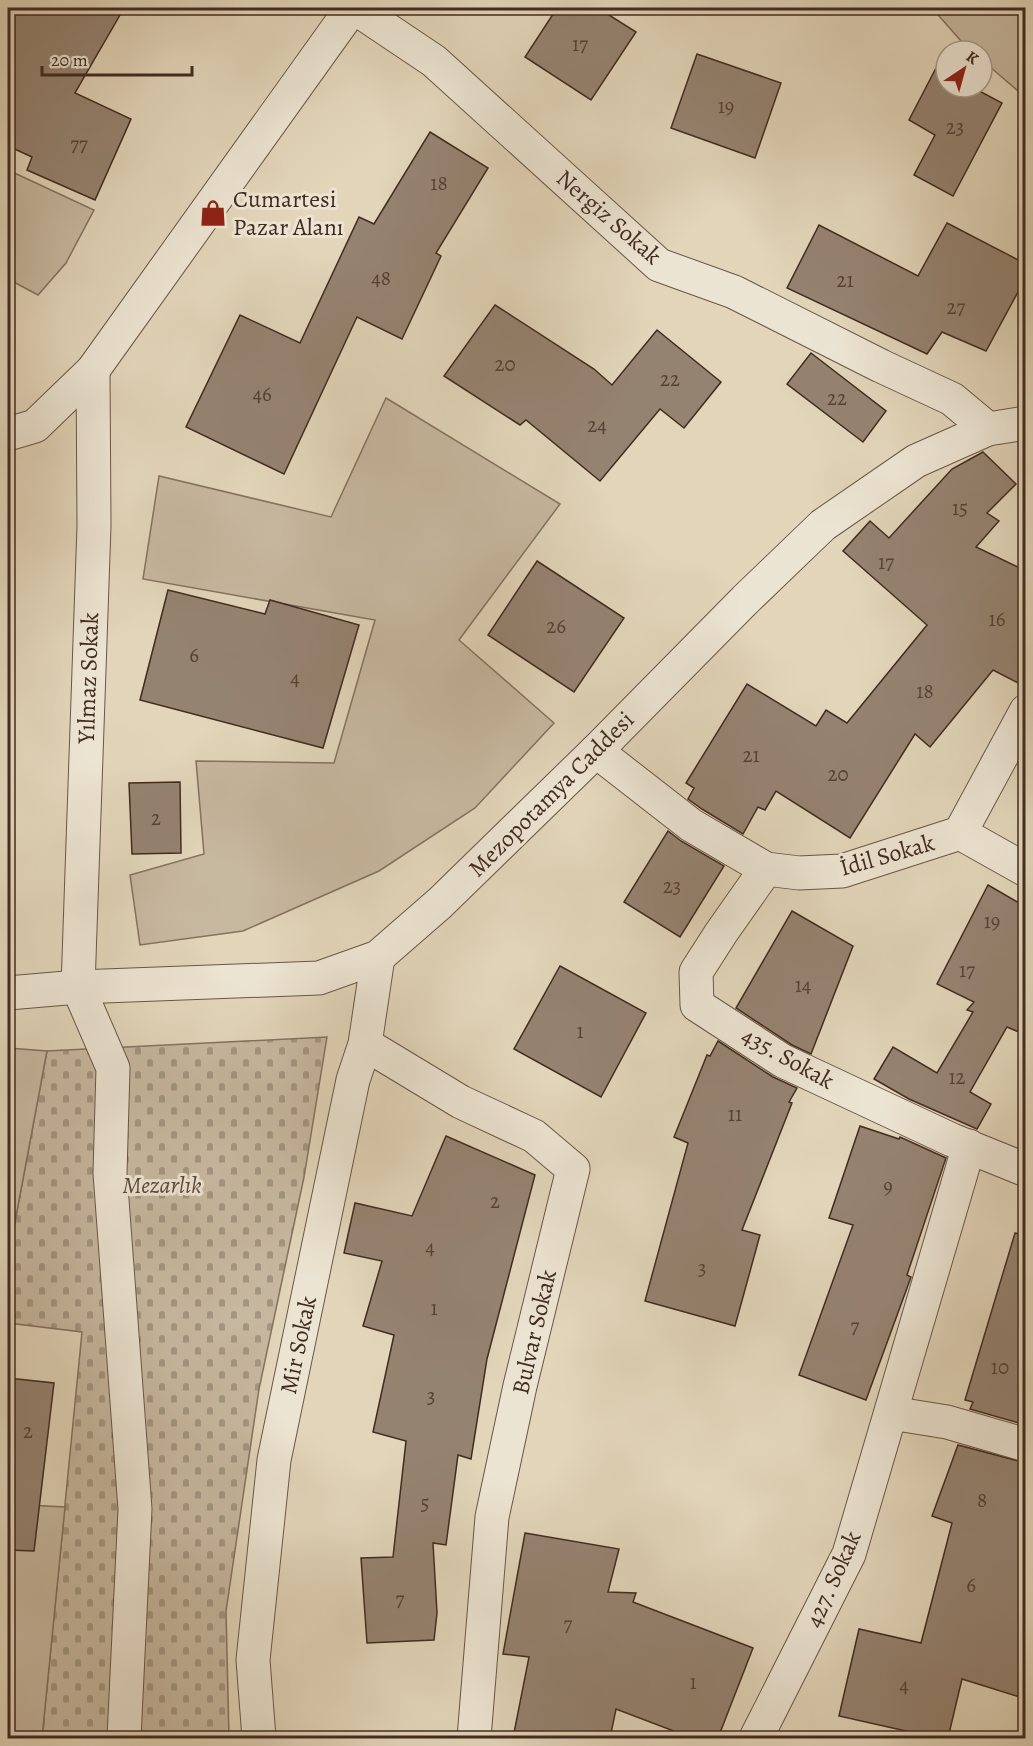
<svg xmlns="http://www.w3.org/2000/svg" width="1033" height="1746" font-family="Alegreya,serif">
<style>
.cemetery{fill:url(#cemetery-stones);stroke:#847260;stroke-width:1.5}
.garden{fill:#c7b8a0;stroke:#847260;stroke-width:1.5}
.building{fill:#958371;stroke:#412b21;stroke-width:1.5}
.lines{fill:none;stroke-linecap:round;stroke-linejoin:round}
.minor-casing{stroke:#695647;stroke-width:35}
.minor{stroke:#ece4d2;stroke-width:33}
.labels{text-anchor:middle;stroke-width:6;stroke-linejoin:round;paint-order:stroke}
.number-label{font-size:21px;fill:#564135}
.poi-label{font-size:24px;fill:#412b21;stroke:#ece4d2;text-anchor:start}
.street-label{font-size:24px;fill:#412b21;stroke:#ece4d2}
.park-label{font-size:24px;font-style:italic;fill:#5c473a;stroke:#ece4d2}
</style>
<defs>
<pattern id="cemetery-stones" width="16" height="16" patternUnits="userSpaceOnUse" patternTransform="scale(1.5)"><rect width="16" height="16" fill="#c7b8a0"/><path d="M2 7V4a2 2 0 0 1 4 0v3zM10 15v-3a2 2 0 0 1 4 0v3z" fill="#a39682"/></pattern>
</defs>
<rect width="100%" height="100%" fill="#e2d5ba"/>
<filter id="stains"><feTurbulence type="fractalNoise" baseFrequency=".00333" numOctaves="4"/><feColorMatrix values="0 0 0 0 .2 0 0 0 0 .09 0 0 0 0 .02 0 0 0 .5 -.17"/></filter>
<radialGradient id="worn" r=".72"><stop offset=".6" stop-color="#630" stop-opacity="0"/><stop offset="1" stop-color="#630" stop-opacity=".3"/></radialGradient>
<!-- cemetery -->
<polygon class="cemetery" points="327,1037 304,1177 259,1389 226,1611 229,1738 42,1738 82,1332 8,1323 8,1259 47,1051"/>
<!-- garden -->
<g class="garden">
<polygon points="932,8 1025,8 1025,97 982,60 982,51 971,51 968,49"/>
<polygon points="8,170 94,210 66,263 38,295 8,279"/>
<polygon points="386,398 560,504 459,640 554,723 475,808 379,871 243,931 140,945 130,875 204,854 196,761 334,763 375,620 143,579 159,476 331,517"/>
<polygon points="8,1048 47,1051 8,1259"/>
<polygon points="8,1504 65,1507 42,1738 8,1738"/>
</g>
<!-- building -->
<g class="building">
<polygon points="8,8 124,8 75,93 131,119 95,200 27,170 32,157 8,146"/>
<polygon points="557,8 598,8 636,32 591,100 525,57"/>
<polygon points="697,54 781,83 755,158 671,128"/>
<polygon points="936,68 946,74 946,87 972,87 1002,103 953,196 914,175 935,135 909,120"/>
<polygon points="430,132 488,168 436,253 441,256 402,339 357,317 284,474 186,427 240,315 300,343 359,217 374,224"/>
<polygon points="947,223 1026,264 1026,277 986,351 942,332 927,354 787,288 819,225 918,276"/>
<polygon points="495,305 594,369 612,385 657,330 721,382 684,428 660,409 600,481 526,420 520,425 444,376"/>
<polygon points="811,353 886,411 863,442 787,384"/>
<polygon points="983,452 1016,484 987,513 999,521 976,547 1026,571 1026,687 993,670 930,747 915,734 850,838 776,791 765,810 758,807 743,834 702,809 688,799 694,788 686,783 747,684 816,726 826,710 847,723 927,625 843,551 870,521 889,538 952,469"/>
<polygon points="537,561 624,618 574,692 488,635"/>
<polygon points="168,590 265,614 270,600 359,625 323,748 140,700"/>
<polygon points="180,782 181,853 132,854 129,783"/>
<polygon points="668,831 681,841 724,866 680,937 624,902"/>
<polygon points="988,885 1026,907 1026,1035 1007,1027 970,1092 991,1104 977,1129 909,1099 874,1079 893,1047 937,1073 973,1012 967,1010 974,1002 937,984"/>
<polygon points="792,911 853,946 811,1054 792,1045 736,1008"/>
<polygon points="560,966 646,1013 601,1097 514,1049"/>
<polygon points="718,1041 773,1077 797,1088 789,1102 792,1103 742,1230 760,1235 735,1326 645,1301 688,1143 674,1137 707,1055 710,1056"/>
<polygon points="860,1126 899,1139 900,1137 946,1158 907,1275 911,1277 866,1400 799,1375 853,1225 829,1218"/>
<polygon points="446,1136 535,1175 487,1359 471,1459 458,1455 446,1545 433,1543 437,1613 434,1640 367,1643 361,1558 393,1557 406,1441 373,1432 394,1335 363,1326 382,1261 344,1253 355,1203 412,1216"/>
<polygon points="1015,1233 1026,1235 1026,1425 970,1409 973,1402 965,1400"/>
<polygon points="8,1378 54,1383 34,1551 8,1550"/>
<polygon points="958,1445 1026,1463 1026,1699 962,1679 948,1738 937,1738 839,1716 859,1629 921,1643 952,1523 932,1516"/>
<polygon points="525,1533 619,1549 608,1592 636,1593 633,1602 753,1648 718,1738 692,1738 616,1709 610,1738 513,1738 529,1657 503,1654"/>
</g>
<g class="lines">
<defs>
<g id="minor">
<polyline points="355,8 434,61 659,265 734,292 881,366 952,399 988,429"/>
<polyline points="93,370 94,526 78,987 113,1068 110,1173 135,1509 124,1738"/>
<polyline points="8,434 35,426 93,370 352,8"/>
<polyline points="596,751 691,825 766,869 799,873 842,871 960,833 1026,870"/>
<polyline points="960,833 1026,711"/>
<polyline points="766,869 721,933 696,972 697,1005 783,1061 952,1140 1026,1170"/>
<polyline points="8,993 78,987 319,978 378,957 440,903 596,751 745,600 823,525 916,461 988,429 1026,423"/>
<polyline points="365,1044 461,1102 534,1136 573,1169 520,1386 492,1517 474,1738"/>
<polyline points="891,1413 947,1422 1026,1445"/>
<polyline points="259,1738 253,1660 274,1460 353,1080 365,1044 378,957"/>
<polyline points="756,1738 849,1554 969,1146"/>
</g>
</defs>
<!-- minor casing -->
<use href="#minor" class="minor-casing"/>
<!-- minor -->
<use href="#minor" class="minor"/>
</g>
<!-- icons -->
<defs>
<symbol id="shop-bare" viewBox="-9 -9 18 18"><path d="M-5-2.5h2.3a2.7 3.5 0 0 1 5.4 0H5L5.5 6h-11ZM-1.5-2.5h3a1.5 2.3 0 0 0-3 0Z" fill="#8f2418" stroke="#ece4d2" stroke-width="2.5" paint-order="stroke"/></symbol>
</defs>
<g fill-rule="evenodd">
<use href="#shop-bare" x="194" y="194" width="38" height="38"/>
</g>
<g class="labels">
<!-- number labels -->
<g class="number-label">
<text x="580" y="51">17</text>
<text x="726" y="113">19</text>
<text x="955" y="134">23</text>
<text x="79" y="151">77</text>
<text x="439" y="190">18</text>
<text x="381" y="285">48</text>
<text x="845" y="287">21</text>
<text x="956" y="314">27</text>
<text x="505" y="371">20</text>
<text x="670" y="386">22</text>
<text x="262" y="401">46</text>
<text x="837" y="405">22</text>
<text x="597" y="432">24</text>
<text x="960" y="515">15</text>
<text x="886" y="569">17</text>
<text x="997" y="626">16</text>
<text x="556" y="633">26</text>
<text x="194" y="662">6</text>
<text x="295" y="685">4</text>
<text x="925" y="698">18</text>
<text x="751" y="762">21</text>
<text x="838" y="781">20</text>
<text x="156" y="825">2</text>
<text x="672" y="893">23</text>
<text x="992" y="928">19</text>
<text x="967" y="977">17</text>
<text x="803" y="992">14</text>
<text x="580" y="1038">1</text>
<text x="957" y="1084">12</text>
<text x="735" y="1121">11</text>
<text x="888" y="1193">9</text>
<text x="495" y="1208">2</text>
<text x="430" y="1254">4</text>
<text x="702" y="1275">3</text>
<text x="434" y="1315">1</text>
<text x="855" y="1333">7</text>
<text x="1000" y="1374">10</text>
<text x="431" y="1403">3</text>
<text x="28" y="1438">2</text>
<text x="982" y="1507">8</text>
<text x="425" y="1510">5</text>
<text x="971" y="1592">6</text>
<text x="400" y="1606">7</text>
<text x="568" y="1631">7</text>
<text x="693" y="1689">1</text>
<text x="904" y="1692">4</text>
</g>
<!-- poi labels -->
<g class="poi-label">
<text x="233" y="207">Cumartesi<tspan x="233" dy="28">Pazar Alanı</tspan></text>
</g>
<!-- street labels -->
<g class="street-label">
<text transform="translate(609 217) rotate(41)" y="8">Nergiz Sokak</text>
<text transform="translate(88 678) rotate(-88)" y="8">Yılmaz Sokak</text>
<text transform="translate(551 794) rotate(-45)" y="8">Mezopotamya Caddesi</text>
<text transform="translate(887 855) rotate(-16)" y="8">İdil Sokak</text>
<text transform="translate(788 1058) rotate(29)" y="8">435. Sokak</text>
<text transform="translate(534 1332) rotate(-77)" y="8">Bulvar Sokak</text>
<text transform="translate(298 1345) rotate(-78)" y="8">Mir Sokak</text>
<text transform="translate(833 1579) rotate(-66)" y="8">427. Sokak</text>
</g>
<!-- park labels -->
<g class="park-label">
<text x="162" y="1193">Mezarlık</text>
</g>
</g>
<!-- margin -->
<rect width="1033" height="1746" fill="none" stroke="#e2d5ba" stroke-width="30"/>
<rect x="9" y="9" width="1015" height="1728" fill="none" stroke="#412b21" stroke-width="3"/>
<rect x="15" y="15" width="1003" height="1716" fill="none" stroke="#412b21" stroke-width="1.5"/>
<!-- north arrow -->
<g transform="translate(964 69) rotate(36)"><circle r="28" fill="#ece4d2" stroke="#a89a8b" stroke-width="1.5"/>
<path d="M0-4.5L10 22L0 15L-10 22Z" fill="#8f2418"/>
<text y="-9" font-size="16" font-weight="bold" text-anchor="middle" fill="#412b21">K</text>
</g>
<!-- scale -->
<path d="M42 66v9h150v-9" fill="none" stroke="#412b21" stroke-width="3"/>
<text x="51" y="66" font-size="18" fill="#412b21" stroke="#ece4d2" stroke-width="4.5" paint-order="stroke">20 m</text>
<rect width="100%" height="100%" filter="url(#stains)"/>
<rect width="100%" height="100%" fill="url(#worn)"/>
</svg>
